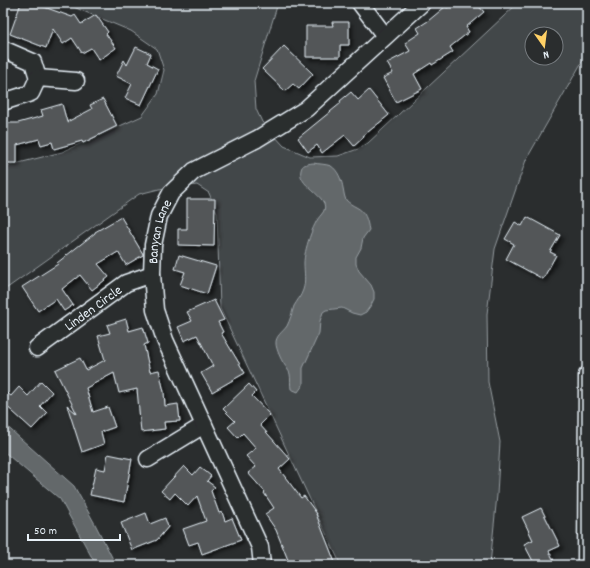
<svg xmlns="http://www.w3.org/2000/svg" width="590" height="568" font-family="Dekko,sans-serif">
<style>
.green{fill:#424648;stroke:#959ca0;fill-rule:evenodd}
.water{fill:#63686b;stroke:#989fa3}
.building{fill:#535759;stroke:#e8f1f8;filter:url(#shadow)}
.lines{fill:none;stroke-linecap:round;stroke-linejoin:round}
.minor-casing{stroke:#e8f1f8;stroke-width:19}
.minor{stroke:#2a2d2e;stroke-width:16}
.labels{text-anchor:middle;stroke-width:3;stroke-linejoin:round;paint-order:stroke}
.street-label{font-size:14px;fill:#e8f1f8;stroke:#2a2d2e}
</style>
<defs>
<filter id="shadow"><feDropShadow dx="3" dy="3" stdDeviation="2" flood-color="#0009"/></filter>
</defs>
<rect width="100%" height="100%" fill="#2a2d2e"/>
<filter id="ink" filterUnits="userSpaceOnUse"><feTurbulence type="fractalNoise" baseFrequency=".025" numOctaves="2"/><feDisplacementMap in="SourceGraphic" scale="8" xChannelSelector="R" yChannelSelector="G"/><feConvolveMatrix kernelMatrix="1 2 1 2 8 2 1 2 1" color-interpolation-filters="sRGB"/></filter>
<g filter="url(#ink)">
<!-- green -->
<path class="green" d="M 64,3 L 278,3 L 254,81 L 256,109 L 262,122 L 284,146 L 310,157 L 338,156 L 358,149 L 368,143 L 518,3 L 587,3 L 587,53 L 526,160 L 495,249 L 487,314 L 488,382 L 500,442 L 497,495 L 490,565 L 338,565 L 339,561 L 220,308 L 217,213 L 209,193 L 197,185 L 159,189 L 139,194 L 3,291 L 3,167 L 62,152 L 142,116 L 158,94 L 164,70 L 157,49 L 131,31 ZM 532,34 L 556,34 L 556,58 L 532,58 Z"/>
<!-- water -->
<g class="water">
<path d="M 313,163 C 318,164 326,164 331,166 C 338,170 342,181 343,188 C 344,192 344,196 346,200 C 349,203 352,205 356,207 C 366,212 367,220 369,230 L 363,238 L 361,248 L 356,257 L 356,264 L 359,271 L 371,285 L 374,292 L 374,299 L 371,305 L 366,312 L 360,315 L 352,313 L 342,308 L 326,310 L 323,312 L 320,321 L 319,333 L 303,368 L 303,385 L 298,392 L 291,389 C 290,384 291,379 290,374 C 289,371 286,367 284,364 C 281,360 276,348 276,344 C 275,336 283,332 287,326 C 290,320 292,313 294,306 C 297,301 301,296 303,290 C 306,281 304,272 304,263 C 304,251 313,223 321,215 C 337,198 296,188 301,170 C 302,164 307,164 313,163 Z"/>
<polygon points="3,423 74,486 95,524 116,565 96,565 60,499 3,451"/>
</g>
<!-- building -->
<g class="building">
<polygon points="21,3 33,3 72,17 75,15 81,24 96,15 108,32 106,34 116,48 99,60 91,48 82,53 72,38 63,44 53,29 46,48 10,34"/>
<polygon points="453,3 476,3 484,12 466,27 469,32 450,47 453,52 432,65 431,63 414,74 422,89 396,102 383,78 393,73 387,63 410,51 405,43 420,33 417,28 428,21 446,6 447,8"/>
<polygon points="332,22 349,22 349,45 340,45 340,57 306,57 306,26 333,26"/>
<polygon points="284,46 313,74 299,89 293,84 285,91 262,69"/>
<polygon points="136,47 151,54 147,63 158,69 141,105 125,98 132,84 116,76 124,60 127,65"/>
<polygon points="369,90 389,115 363,136 364,137 354,146 345,135 322,153 317,145 308,152 298,138 341,103 340,101 351,92 358,100"/>
<polygon points="103,99 117,126 83,143 82,141 54,149 52,142 41,145 39,139 17,145 17,163 3,163 3,123 18,123 43,116 41,110 62,104 67,122 92,109 90,105"/>
<polygon points="187,199 215,199 214,246 178,245 178,229 187,229"/>
<polygon points="121,217 143,254 143,255 126,265 118,252 98,264 109,277 92,290 80,275 62,289 73,305 64,311 56,299 38,311 22,287 58,264 57,263 95,233 95,232"/>
<polygon points="527,217 560,235 550,252 556,255 543,279 506,259 514,244 505,239 515,222 522,226"/>
<polygon points="179,255 216,266 207,294 180,285 185,272 175,269"/>
<polygon points="214,300 224,320 218,322 223,332 221,333 245,373 212,392 201,373 213,366 197,335 184,341 178,327 192,321 187,312"/>
<polygon points="126,319 129,331 143,327 148,343 144,345 150,372 159,370 164,392 165,406 178,404 180,421 164,422 165,429 141,432 137,389 119,393 114,373 86,388 93,412 108,407 115,427 101,432 104,444 82,452 67,405 77,414 55,370 80,358 86,370 105,360 98,336 110,333 107,325"/>
<polygon points="41,381 52,392 40,406 47,413 32,429 3,403 3,390 11,396 19,387 28,396"/>
<polygon points="249,384 256,392 252,396 270,415 260,425 290,459 279,469 301,498 304,496 317,514 316,514 336,565 290,565 276,530 265,514 274,508 264,493 265,492 248,473 256,467 246,456 256,448 243,433 238,438 228,427 235,421 223,409"/>
<polygon points="108,454 132,459 124,502 90,495 96,468 105,470"/>
<polygon points="184,466 193,475 200,467 211,476 207,481 215,487 211,491 219,513 222,512 225,521 232,518 241,540 202,554 198,542 189,545 183,529 206,521 197,496 188,506 175,493 170,499 161,491"/>
<polygon points="541,508 560,546 549,551 556,565 535,565 524,544 533,540 522,517"/>
<polygon points="146,513 150,524 165,518 168,527 157,540 132,550 121,523"/>
</g>
<g class="lines">
<defs>
<g id="minor">
<polyline points="360,3 385,36"/>
<polyline points="3,49 33,62 38,78"/>
<polyline points="3,102 31,93 38,78 76,81"/>
<path id="s1" d="M 37,348 L 126,283 L 152,274"/>
<polyline points="148,459 204,425"/>
<path id="s2" d="M 262,565 L 260,547 L 165,340 L 155,310 L 152,274 L 153,245 L 159,216 L 171,193 L 194,171 L 257,139 L 306,109 L 422,3"/>
<polyline points="586,565 587,375"/>
</g>
</defs>
<!-- minor casing -->
<use href="#minor" class="minor-casing"/>
<!-- minor -->
<use href="#minor" class="minor"/>
</g>
</g>
<g class="labels">
<!-- street labels -->
<g class="street-label">
<text dy="5" stroke="none"><textPath href="#s2" startOffset="357">Banyan Lane</textPath></text>
<text dy="5" stroke="none"><textPath href="#s1" startOffset="69">Linden Circle</textPath></text>
</g>
</g>
<!-- margin -->
<rect width="590" height="568" fill="none" stroke="#2a2d2e" stroke-width="16"/>
<rect x="8" y="8" width="574" height="552" fill="none" stroke="#e8f1f8" stroke-width="1.5" filter="url(#ink)"/>
<!-- north arrow -->
<g transform="translate(544 46) rotate(166)"><circle r="19" fill="#2a2d2e" stroke="#767b7f"/>
<path d="M0-3L7 15L0 10L-7 15Z" fill="#ffd166"/>
<text y="-6" font-size="11" font-weight="bold" text-anchor="middle" fill="#e8f1f8">N</text>
</g>
<!-- scale -->
<path d="M28 534v6h92v-6" fill="none" stroke="#e8f1f8" stroke-width="2"/>
<text x="34" y="534" font-size="12" fill="#e8f1f8" stroke="#2a2d2e" stroke-width="3" paint-order="stroke">50 m</text>
</svg>
